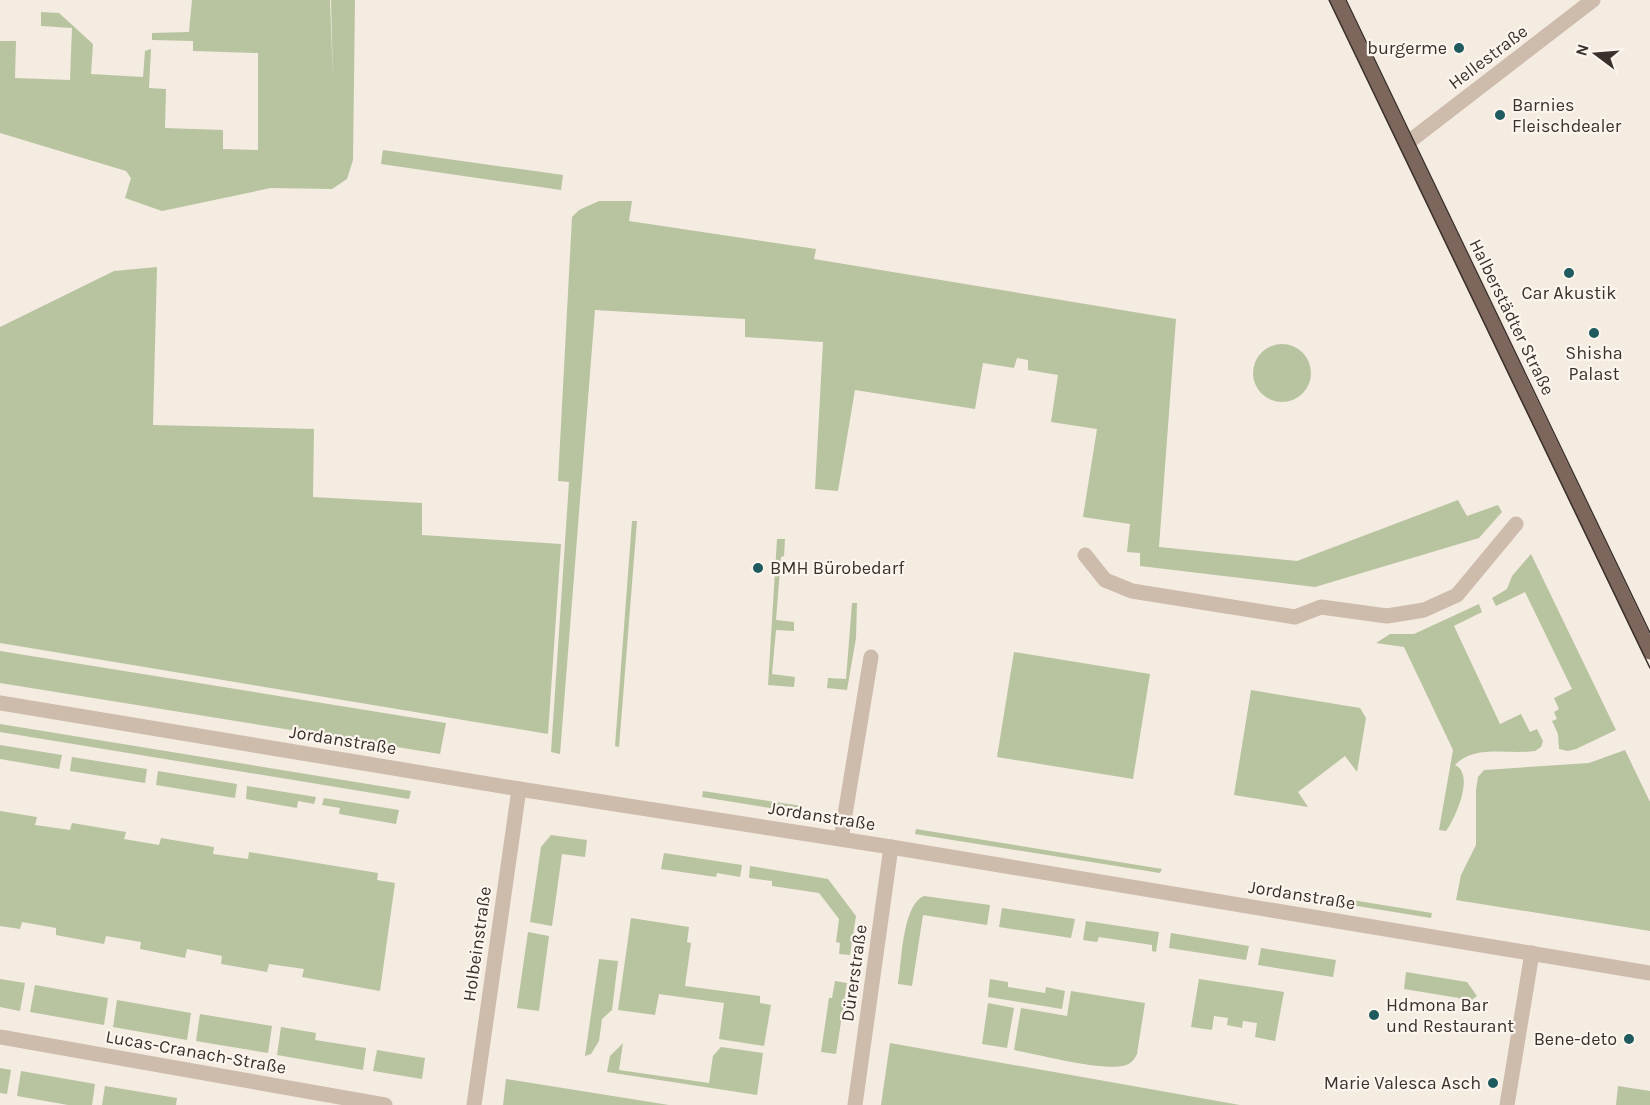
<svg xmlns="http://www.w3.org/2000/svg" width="1650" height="1105" font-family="Karla,sans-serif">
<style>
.green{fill:#b8c4a0}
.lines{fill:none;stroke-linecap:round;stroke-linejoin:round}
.minor{stroke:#cdbbac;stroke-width:15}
.major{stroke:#7d675c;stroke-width:15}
.tram{stroke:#3b302b;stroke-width:1.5}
.poi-dot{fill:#1f5a5e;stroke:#fbf5ee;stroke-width:2}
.labels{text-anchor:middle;stroke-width:4.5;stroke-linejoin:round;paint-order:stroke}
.poi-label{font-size:18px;fill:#3b302b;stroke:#fbf5ee;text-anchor:end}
.street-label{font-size:18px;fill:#3b302b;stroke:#fbf5ee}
</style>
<rect width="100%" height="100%" fill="#f4ebe1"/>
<!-- green -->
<g class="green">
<polygon points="192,0 330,0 333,79 331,0 355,0 353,160 347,179 332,189 271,188 162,211 125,198 131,178 126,171 0,133 0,41 16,41 15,78 70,80 72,28 41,26 41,12 59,13 93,44 91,74 143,77 145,51 151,49 149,88 166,89 165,128 223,130 223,149 258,150 258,53 193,51 193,41 152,40 152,33 189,32"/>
<polygon points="383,150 563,175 561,190 381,164"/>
<polygon points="599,201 632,201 629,221 816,249 814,259 1176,319 1159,547 1297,561 1458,500 1467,516 1498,505 1502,512 1479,538 1315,587 1140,566 1140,553 1127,552 1130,524 1083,517 1097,429 1051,422 1058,375 1028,370 1028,360 1017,358 1014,368 983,363 975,409 855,390 838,491 815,489 823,342 745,337 745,319 595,310 560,754 551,752 569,482 558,481 572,217 579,210"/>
<polygon points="157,267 153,425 314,429 313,497 422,503 422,535 561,544 548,734 0,643 0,327 114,271"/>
<circle cx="1282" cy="373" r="29"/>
<polygon points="632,521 637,521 619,747 615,746"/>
<polygon points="777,539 785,539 784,556 781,557 776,620 794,622 794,631 776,630 772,674 795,677 794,687 768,685"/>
<polygon points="1531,554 1616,730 1576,749 1568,751 1559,749 1558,734 1552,721 1557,719 1554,712 1559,709 1554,698 1572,689 1525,592 1496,606 1492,598 1507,589 1512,576"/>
<polygon points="852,603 857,603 856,638 847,690 827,688 828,678 846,679"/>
<path d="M 1479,604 L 1482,612 L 1454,626 L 1500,724 L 1521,714 L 1530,732 L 1537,729 L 1543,741 L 1541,747 L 1535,751 C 1509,755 1475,744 1455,765 C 1475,774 1456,817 1446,831 L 1439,830 L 1453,750 L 1404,647 L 1376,643 L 1390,634 L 1414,634 Z"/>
<polygon points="0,651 446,723 440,754 0,683"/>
<polygon points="1014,652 1150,674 1133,779 997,757"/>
<polygon points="1251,690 1360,708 1366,718 1357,772 1345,756 1298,792 1308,807 1234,795"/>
<polygon points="0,724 411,791 409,799 0,732"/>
<polygon points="0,745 62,755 59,769 0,759"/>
<polygon points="1625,750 1650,802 1650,931 1456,900 1461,875 1476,845 1476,790 1478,777 1484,770 1589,763"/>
<polygon points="72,757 147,769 145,783 70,771"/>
<polygon points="158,771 237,784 235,798 156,785"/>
<polygon points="247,786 316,797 314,804 298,801 297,808 246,799"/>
<polygon points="703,791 802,806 801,813 702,797"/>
<polygon points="324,798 399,810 396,824 339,814 340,808 322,805"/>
<polygon points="0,811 37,817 35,825 70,830 72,823 126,832 124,839 159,845 161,838 214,847 213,854 248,859 249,852 378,873 377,880 395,883 380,991 302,977 304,969 269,964 267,972 221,964 222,956 187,949 185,958 140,949 141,942 106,936 104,944 56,935 56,928 22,922 20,929 0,926"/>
<polygon points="916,829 1162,869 1160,873 915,834"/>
<polygon points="551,835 587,840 585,857 562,854 552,926 530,922 541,847"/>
<polygon points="664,853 742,865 740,877 717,873 716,877 661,869"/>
<polygon points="750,866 828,879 856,916 850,955 839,954 840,943 836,942 839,919 819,893 772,886 772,881 749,878"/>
<polygon points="1309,893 1432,913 1431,918 1308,898"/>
<path d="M 924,896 L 990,905 L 987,925 L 923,915 L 912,986 L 898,984 C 902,962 902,905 924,896 Z"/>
<polygon points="1002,908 1075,919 1071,938 999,927"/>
<polygon points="631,918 689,927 687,942 691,943 685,986 760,996 760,1003 771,1005 764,1046 719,1039 724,1003 659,994 655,1015 618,1010"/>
<polygon points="1086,921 1159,932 1156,952 1152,951 1152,945 1099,937 1097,942 1083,940"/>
<polygon points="528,932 549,936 539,1011 517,1008"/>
<polygon points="1171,933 1249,946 1246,960 1169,948"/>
<polygon points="1261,948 1336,960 1333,977 1258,965"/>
<polygon points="599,959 618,961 612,1010 602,1019 599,1041 591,1054 585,1056"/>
<polygon points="1406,972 1467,982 1477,996 1464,1006 1459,998 1404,989"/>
<polygon points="0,979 25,983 20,1011 0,1007"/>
<polygon points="990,979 1008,982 1008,987 1045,993 1046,987 1065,991 1062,1009 988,997"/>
<polygon points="1199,979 1284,992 1275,1041 1255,1037 1257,1023 1243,1021 1242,1028 1227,1025 1228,1018 1214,1016 1212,1030 1191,1027"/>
<polygon points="835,981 847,983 836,1054 821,1052 829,998 832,998"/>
<polygon points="35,985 108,998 104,1025 30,1012"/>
<path d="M 1071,991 L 1145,1003 L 1137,1054 C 1134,1060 1131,1064 1123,1066 C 1098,1070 1041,1055 1014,1050 L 1021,1008 L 1067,1016 Z"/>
<polygon points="117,1000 191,1013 187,1040 113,1027"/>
<polygon points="988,1003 1014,1008 1007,1048 982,1044"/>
<polygon points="200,1014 272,1026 268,1053 196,1041"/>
<polygon points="281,1027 316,1033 315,1040 366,1048 363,1070 277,1055"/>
<polygon points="623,1043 619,1070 709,1083 713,1056 721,1047 763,1053 757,1095 607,1072 610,1056"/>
<polygon points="890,1043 1240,1105 881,1105"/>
<polygon points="377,1050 425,1058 422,1079 373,1071"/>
<polygon points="0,1068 11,1070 7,1094 0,1093"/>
<polygon points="21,1071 95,1084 92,1105 68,1105 17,1096"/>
<polygon points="506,1079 669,1105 503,1105"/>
<polygon points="105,1086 177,1098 176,1105 102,1105"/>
<polygon points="1618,1086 1650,1091 1650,1105 1616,1105"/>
</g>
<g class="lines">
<!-- minor -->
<g class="minor">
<polyline points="1406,144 1593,0"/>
<polyline points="1085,555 1105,580 1132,591 1295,617 1321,607 1387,616 1424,610 1457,595 1516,524"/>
<polyline points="0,703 519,789 891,847 1650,973"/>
<polyline points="841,839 871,657"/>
<polyline points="0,1037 385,1105"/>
<polyline points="474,1105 519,789"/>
<polyline points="855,1105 891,847"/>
<polyline points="1507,1105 1532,953"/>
</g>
<!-- major -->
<polyline class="major" points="1337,0 1650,652"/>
<!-- tram -->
<g class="tram">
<polyline points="1329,0 1650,668"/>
<polyline points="1346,0 1650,633"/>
</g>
</g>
<!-- markers -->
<g class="poi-dot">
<circle cx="1459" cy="48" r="6"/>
<circle cx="1500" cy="115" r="6"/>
<circle cx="1569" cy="273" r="6"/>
<circle cx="1594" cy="333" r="6"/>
<circle cx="758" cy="568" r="6"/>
<circle cx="1374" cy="1015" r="6"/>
<circle cx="1629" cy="1039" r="6"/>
<circle cx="1493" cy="1083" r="6"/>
</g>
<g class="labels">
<!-- poi labels -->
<g class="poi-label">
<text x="1447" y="54">burgerme</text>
<text x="1512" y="111" text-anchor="start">Barnies<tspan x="1512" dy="21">Fleischdealer</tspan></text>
<text x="1569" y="299" text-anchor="middle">Car Akustik</text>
<text x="1594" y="359" text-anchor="middle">Shisha<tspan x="1594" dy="21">Palast</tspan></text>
<text x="770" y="574" text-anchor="start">BMH Bürobedarf</text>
<text x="1386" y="1011" text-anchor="start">Hdmona Bar<tspan x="1386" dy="21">und Restaurant</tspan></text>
<text x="1617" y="1045">Bene-deto</text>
<text x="1481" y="1089">Marie Valesca Asch</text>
</g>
<!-- street labels -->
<g class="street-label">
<text transform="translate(1488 57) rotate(-37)" y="6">Hellestraße</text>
<text transform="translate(1512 317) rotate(64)" y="6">Halberstädter Straße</text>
<text transform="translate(343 740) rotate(9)" y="6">Jordanstraße</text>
<text transform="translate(822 816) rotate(9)" y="6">Jordanstraße</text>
<text transform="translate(1302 895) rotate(9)" y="6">Jordanstraße</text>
<text transform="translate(477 944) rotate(-82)" y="6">Holbeinstraße</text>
<text transform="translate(854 973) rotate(-82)" y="6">Dürerstraße</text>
<text transform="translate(196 1052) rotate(10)" y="6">Lucas-Cranach-Straße</text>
</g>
</g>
<!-- north arrow -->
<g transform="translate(1596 54) rotate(286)" stroke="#fbf5ee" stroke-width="4.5" paint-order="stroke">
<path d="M0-4.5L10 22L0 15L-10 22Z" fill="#3b302b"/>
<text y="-9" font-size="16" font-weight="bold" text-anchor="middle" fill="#3b302b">N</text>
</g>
</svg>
